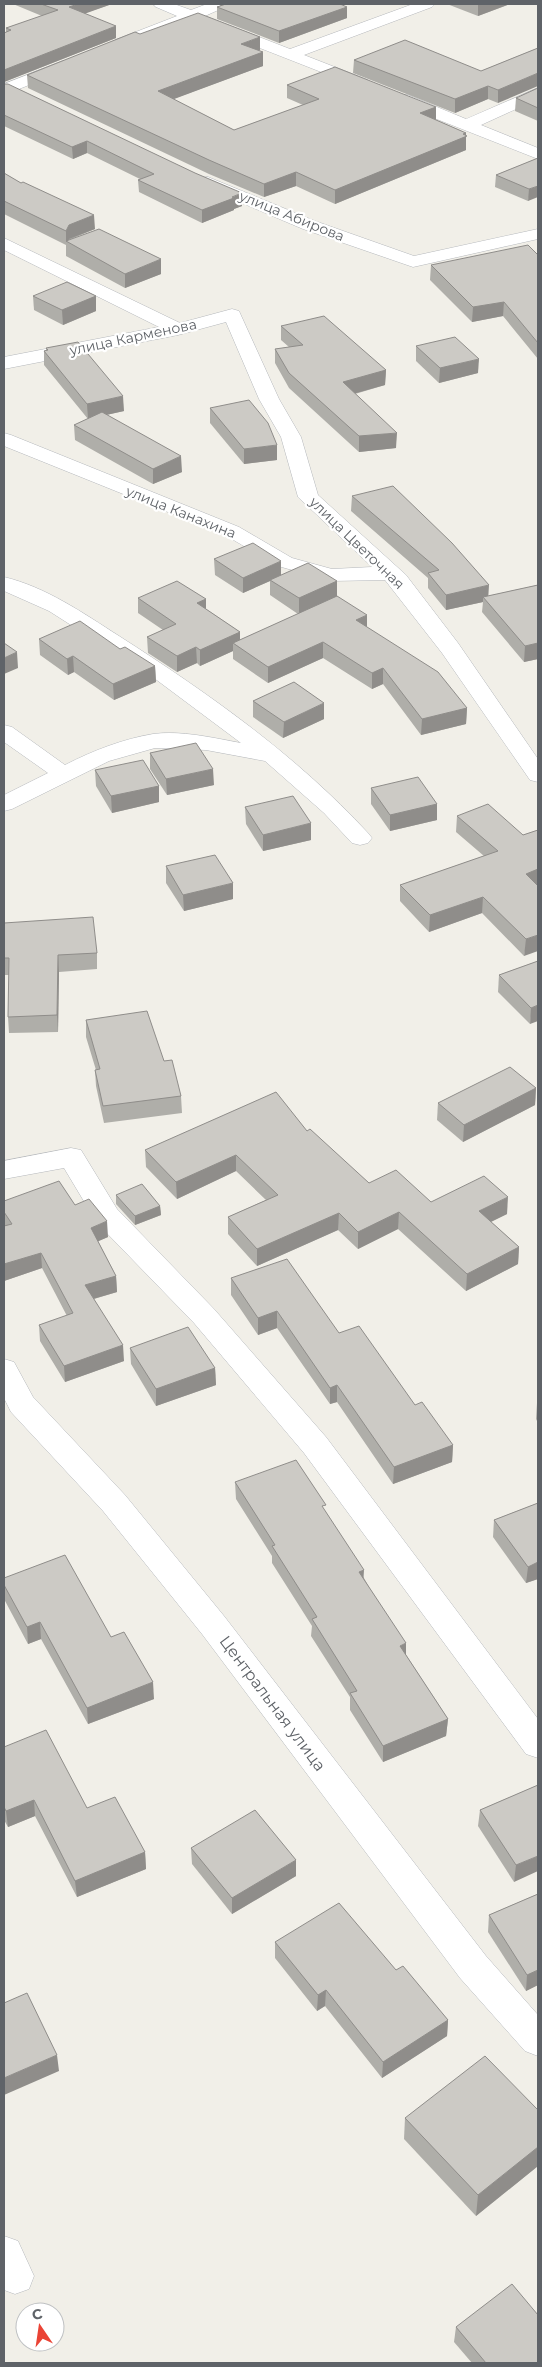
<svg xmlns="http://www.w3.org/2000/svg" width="542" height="2367" font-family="Montserrat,sans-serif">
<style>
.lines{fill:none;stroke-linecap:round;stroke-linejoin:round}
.minor-casing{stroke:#b5b8bc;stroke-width:1}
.minor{fill:#fff;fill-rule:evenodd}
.wall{fill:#afaea9}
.shaded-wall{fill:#8f8d8a}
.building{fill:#cccac5;stroke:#8f8d8a}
.labels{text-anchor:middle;stroke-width:4.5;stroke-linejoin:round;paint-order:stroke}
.far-street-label{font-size:14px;fill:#5f6368;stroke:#fff}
.street-label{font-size:16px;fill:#5f6368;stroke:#fff}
</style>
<rect width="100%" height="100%" fill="#f1efe8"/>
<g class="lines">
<defs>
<g id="minor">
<polygon points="153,4 174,4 191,10 207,4 228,4 225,7 205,16 290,49 413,4 435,4 432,7 304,55 368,80 370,83 368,86 362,88 191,21 127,46 115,46 113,43 115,40 177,16 156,7"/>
<polygon points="63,61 69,63 71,66 69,69 4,95 4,84"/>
<polygon points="538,88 538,99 481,125 538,148 538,159 396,103 394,99 396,95 408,95 466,119"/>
<polygon points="208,177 315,221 414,256 538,229 538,239 413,267 303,229 202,186 199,182 202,178"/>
<polygon points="4,238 180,323 232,309 239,311 279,399 301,437 318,495 406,575 458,643 538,759 538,782 530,780 442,653 385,580 331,581 278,566 225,535 4,446 4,433 11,435 239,527 292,558 332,569 372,567 298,497 281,437 259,399 226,322 178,335 4,369 4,357 159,327 4,250"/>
<path d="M 4,577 C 46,587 83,613 119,636 C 208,693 296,755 368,833 L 372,838 L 368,843 L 360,845 L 352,843 L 324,813 L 265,761 L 206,750 L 155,748 L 109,761 L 12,809 L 4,811 L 4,795 L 48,773 L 4,742 L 4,725 L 12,727 L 65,765 C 92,751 123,739 153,734 C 180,730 214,738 241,743 L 154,678 L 49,611 L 4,591 Z"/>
<polygon points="71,1148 81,1150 117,1209 214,1309 326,1437 538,1719 538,1758 526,1754 304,1453 194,1323 97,1223 64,1168 4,1179 4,1161"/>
<polygon points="4,1359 14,1362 33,1397 125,1495 224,1616 486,1956 538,2015 538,2056 525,2051 460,1978 202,1634 103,1511 11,1412 4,1398"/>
<polygon points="4,2236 18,2241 34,2276 29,2289 15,2294 4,2290"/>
</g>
</defs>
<!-- minor casing -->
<use href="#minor" class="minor-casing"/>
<!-- minor -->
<use href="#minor" class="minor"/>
</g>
<!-- wall -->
<g class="wall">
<polygon points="13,4 112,4 85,13 116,38 4,82 4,33 6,32 6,28 42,16"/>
<polygon points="220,4 340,4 347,18 279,43 217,19 217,7 220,6"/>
<polygon points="447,4 510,4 478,16"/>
<polygon points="140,34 260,50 259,51 263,66 173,99 234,130 303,105 287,98 287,85 436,107 436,120 466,133 466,150 335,204 296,186 264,197 209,174 28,88 27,75"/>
<polygon points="538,48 498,103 488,99 455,113 353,73 354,60 481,71"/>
<polygon points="4,84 242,206 234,209 234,210 202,223 139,192 138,180 140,179 87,153 73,159 4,126"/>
<polygon points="538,88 538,121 515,111 516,98"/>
<polygon points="538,158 528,201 495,187 496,175"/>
<polygon points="4,173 95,229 69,240 161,274 125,288 66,256 66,245 4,214"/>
<polygon points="538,255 538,359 503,316 472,322 430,280 431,265"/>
<polygon points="33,296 96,296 96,311 63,325 34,310"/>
<polygon points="281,326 386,370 385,385 355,394 396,448 359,452 289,388 275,363 275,349 289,347 281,340"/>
<polygon points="416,346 478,373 439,383 416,361"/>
<polygon points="46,348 124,411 106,415 182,472 153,484 75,440 74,425 88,419 44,365 44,351 46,350"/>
<polygon points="210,408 277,460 244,464 210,423"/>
<polygon points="352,496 488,596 538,585 538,659 524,662 482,612 483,602 446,610 428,588 428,578 351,511"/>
<polygon points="214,559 281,575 337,581 337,596 367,627 467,708 466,724 421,735 383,684 372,689 323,658 268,683 233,659 233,651 200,666 197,663 177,672 148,653 147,637 163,630 138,613 138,598 206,599 206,609 240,632 240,640 298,614 270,595 270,581 243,593 215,575"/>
<polygon points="39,639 120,649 155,666 156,682 114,700 74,672 68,675 40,655"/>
<polygon points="253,701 324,719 283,738 253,717"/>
<polygon points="150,753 214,785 167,795 150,769"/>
<polygon points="95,770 159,786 159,802 112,813 96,786"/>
<polygon points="371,788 437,804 437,820 390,831 371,804"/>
<polygon points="245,807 311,840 263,851 246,824"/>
<polygon points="457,816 523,835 538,830 538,885 524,956 482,913 429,932 400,901 400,885 484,856 456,832"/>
<polygon points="166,866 233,899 184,911 166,883"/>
<polygon points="4,923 97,953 97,969 59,972 58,1032 9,1033 8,1017 9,975 4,975"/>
<polygon points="538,961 530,1024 498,992 499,975"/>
<polygon points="86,1020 164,1061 181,1096 182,1113 104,1123 96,1086 95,1070 96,1070 86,1037"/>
<polygon points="536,1088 535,1105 463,1142 437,1120 438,1103"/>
<polygon points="307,1131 369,1183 431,1202 507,1214 491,1222 519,1247 518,1264 466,1291 398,1229 358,1249 338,1230 257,1266 228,1234 228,1217 266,1200 236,1171 177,1199 146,1167 145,1150"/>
<polygon points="116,1195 160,1206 161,1215 135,1225 116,1204"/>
<polygon points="4,1201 75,1205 108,1237 98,1241 116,1276 117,1292 94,1299 124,1361 65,1382 40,1341 39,1325 67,1316 42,1268 4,1281"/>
<polygon points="231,1278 339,1333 415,1405 453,1445 452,1462 393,1484 337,1402 330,1404 277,1328 258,1335 231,1295"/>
<polygon points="130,1348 215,1368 216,1385 156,1406 131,1364"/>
<polygon points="538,1402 538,1423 536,1419 537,1403"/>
<polygon points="235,1482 325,1511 364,1578 406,1655 448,1719 446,1736 383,1762 350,1710 350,1697 311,1636 312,1626 272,1563 272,1556 236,1499"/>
<polygon points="538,1503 538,1579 526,1583 493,1537 494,1520"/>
<polygon points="4,1578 111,1637 154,1699 88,1724 41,1639 28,1644 4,1599"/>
<polygon points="4,1747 87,1808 145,1852 146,1869 77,1897 35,1816 8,1827 4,1820"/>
<polygon points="538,1785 514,1882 478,1826 480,1810"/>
<polygon points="191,1848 296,1876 232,1914 192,1864"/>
<polygon points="538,1894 538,1985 526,1991 488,1932 489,1915"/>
<polygon points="275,1942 396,1970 448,2020 447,2036 382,2078 325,2006 317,2011 275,1958"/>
<polygon points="538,2110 538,2166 476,2216 404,2139 405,2118"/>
<polygon points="456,2327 538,2363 472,2363 454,2342"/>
</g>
<!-- shaded-wall -->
<g class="shaded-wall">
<polygon points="78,4 112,4 70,19 69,7"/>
<polygon points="478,4 510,4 478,16"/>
<polygon points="347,7 347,18 279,43 279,31"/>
<polygon points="116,26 116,38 4,82 4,70"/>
<polygon points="260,37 260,50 242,57 241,44"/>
<polygon points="263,52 263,66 158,105 158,91"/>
<polygon points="538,73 538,86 498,103 498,90"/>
<polygon points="488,86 488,99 455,113 455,99"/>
<polygon points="436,107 436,120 420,113"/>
<polygon points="466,133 466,150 335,204 335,190"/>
<polygon points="87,141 87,153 73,159 72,147"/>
<polygon points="296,172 296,186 264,197 264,184"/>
<polygon points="538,186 538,197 528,201 529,189"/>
<polygon points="242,193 242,206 234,209 234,210 202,223 202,210"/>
<polygon points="94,215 95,229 69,239 68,242 66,242 66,231 69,225"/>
<polygon points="161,259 161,274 125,288 125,274"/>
<polygon points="96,296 96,311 63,325 62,310"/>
<polygon points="504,302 503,316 472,322 473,307"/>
<polygon points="479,359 478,373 439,383 440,368"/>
<polygon points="386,370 385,385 342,397 343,382"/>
<polygon points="123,396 124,411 88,419 87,404"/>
<polygon points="397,433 396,448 359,452 359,436"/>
<polygon points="277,445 277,460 244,464 244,449"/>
<polygon points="181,456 182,472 153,484 153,469"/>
<polygon points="281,561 281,576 270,580 270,581 243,593 243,578"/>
<polygon points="337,581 337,597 299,614 299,598"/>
<polygon points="489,585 488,601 483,597 483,602 446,610 446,595"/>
<polygon points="206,599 206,615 197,603"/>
<polygon points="367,615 367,631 356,620"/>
<polygon points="240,632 240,648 233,643 233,651 200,666 200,650"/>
<polygon points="323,642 323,658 268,683 268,667"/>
<polygon points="538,643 538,659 524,662 525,646"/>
<polygon points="196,647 197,663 177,672 177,656"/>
<polygon points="17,652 18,668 4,674 4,658"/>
<polygon points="73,656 74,672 68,675 67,659"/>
<polygon points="155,666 156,682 114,700 113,684"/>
<polygon points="383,668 383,684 372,689 372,673"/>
<polygon points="324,703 324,719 283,738 284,722"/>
<polygon points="467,708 466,724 421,735 422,719"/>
<polygon points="213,769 214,785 167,795 166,779"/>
<polygon points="159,786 159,802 112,813 111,796"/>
<polygon points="437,804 437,820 390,831 390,815"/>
<polygon points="311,823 311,840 263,851 263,835"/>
<polygon points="538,869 538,885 524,890 526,874"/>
<polygon points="233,883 233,899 184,911 183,895"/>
<polygon points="483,897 482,913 429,932 430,915"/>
<polygon points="538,935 538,951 524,956 526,939"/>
<polygon points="58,955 59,972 58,1032 57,1015"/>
<polygon points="538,1005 538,1021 530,1024 531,1008"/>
<polygon points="536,1088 535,1105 463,1142 464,1125"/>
<polygon points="236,1155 236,1171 177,1199 176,1182"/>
<polygon points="508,1197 507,1214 478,1228 479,1211"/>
<polygon points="160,1206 161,1215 135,1225 135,1216"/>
<polygon points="399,1212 398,1229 358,1249 358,1232"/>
<polygon points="339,1213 338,1230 257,1266 257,1249"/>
<polygon points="107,1221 108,1237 92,1244 91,1228"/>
<polygon points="519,1247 518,1264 466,1291 467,1274"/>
<polygon points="41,1253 42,1268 4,1281 4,1264"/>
<polygon points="116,1276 117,1292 86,1301 85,1285"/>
<polygon points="277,1311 277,1328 258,1335 258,1318"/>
<polygon points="123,1345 124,1361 65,1382 64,1366"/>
<polygon points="215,1368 216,1385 156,1406 156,1389"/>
<polygon points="337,1385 337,1402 330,1404 330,1388"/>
<polygon points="453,1445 452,1462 393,1484 394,1467"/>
<polygon points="538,1562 538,1579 526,1583 528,1567"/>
<polygon points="364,1570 363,1587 359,1572"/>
<polygon points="40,1622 41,1639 28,1644 27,1627"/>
<polygon points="406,1643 406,1660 400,1646"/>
<polygon points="153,1682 154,1699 88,1724 87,1708"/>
<polygon points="448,1719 446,1736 383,1762 383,1746"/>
<polygon points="34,1800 35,1816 8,1827 6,1811"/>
<polygon points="145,1852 146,1869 77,1897 75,1881"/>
<polygon points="538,1856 538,1871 514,1882 516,1865"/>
<polygon points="296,1860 296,1876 232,1914 232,1898"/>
<polygon points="538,1970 538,1985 526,1991 527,1975"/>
<polygon points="326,1990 325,2006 317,2011 318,1995"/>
<polygon points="448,2020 447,2036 382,2078 383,2062"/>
<polygon points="57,2055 59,2071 4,2095 4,2078"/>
<polygon points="538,2147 538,2166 476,2216 478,2195"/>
</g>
<!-- building -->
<g class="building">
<polygon points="41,4 78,4 69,7 116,26 4,70 4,33 11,30 6,28 58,10"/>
<polygon points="226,4 340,4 347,7 279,31 217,7"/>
<polygon points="198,13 260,37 241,44 263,52 158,91 234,130 319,99 287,85 335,67 436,107 420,113 466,133 463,134 467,136 335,190 296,172 264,184 209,160 27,75 135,32 140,34"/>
<polygon points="405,40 481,71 538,48 538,73 498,90 488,86 455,99 354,60"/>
<polygon points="4,84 8,84 195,173 242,193 232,197 234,198 202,210 138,180 154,174 87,141 72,147 4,115"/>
<polygon points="538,88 538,108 516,98"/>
<polygon points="538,158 538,186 529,189 496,175"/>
<polygon points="4,173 21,183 23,182 94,215 69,225 66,231 4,201"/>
<polygon points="99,229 161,259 125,274 66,241"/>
<polygon points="528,245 538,255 538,343 504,302 473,307 431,265"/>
<polygon points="67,282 96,296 62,310 33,296"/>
<polygon points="324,316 386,370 343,382 397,433 359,436 289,373 275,349 303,345 281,326"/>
<polygon points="455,337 479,359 440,368 416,346"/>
<polygon points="78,342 123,396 87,404 44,351 48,350 46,348"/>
<polygon points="249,400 268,423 277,445 244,449 210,408"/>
<polygon points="102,412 181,456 153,469 74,425"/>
<polygon points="393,486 452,543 489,585 446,595 428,573 439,570 352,496"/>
<polygon points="253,543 281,561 243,578 214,559"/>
<polygon points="308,563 337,581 299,598 270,580"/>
<polygon points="177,581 206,599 197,603 240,632 200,650 196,647 177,656 147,637 176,624 138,598"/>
<polygon points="538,585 538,643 525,646 483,597"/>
<polygon points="337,596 367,615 356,620 438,672 467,708 422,719 383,668 372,673 323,642 268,667 233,643"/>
<polygon points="80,621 120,649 125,647 155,666 113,684 73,656 67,659 39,639"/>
<polygon points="4,643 17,652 4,658"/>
<polygon points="294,682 324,703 284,722 253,701"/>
<polygon points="196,743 213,769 166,779 150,753"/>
<polygon points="143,760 159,786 111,796 95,770"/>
<polygon points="418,777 437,804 390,815 371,788"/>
<polygon points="293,796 311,823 263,835 245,807"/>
<polygon points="488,804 523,835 538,830 538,869 526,874 538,886 538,935 526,939 483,897 430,915 400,885 498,851 457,816"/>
<polygon points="215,855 233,883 183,895 166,866"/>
<polygon points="93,917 97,953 58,955 57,1015 8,1017 9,958 4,958 4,923"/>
<polygon points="538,961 538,1005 531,1008 499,975"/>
<polygon points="147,1011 164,1061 172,1060 181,1096 103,1106 95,1070 100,1069 86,1020"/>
<polygon points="510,1067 536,1088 464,1125 438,1103"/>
<polygon points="276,1092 307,1131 310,1129 369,1183 396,1170 431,1202 484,1176 508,1197 479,1211 519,1247 467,1274 399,1212 358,1232 339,1213 257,1249 228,1217 278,1195 236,1155 176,1182 145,1150"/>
<polygon points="59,1181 75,1205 89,1199 107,1221 91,1228 116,1276 85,1285 123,1345 64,1366 39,1325 73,1313 41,1253 4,1264 4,1226 12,1224 4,1212 4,1201"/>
<polygon points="142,1184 160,1206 135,1216 116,1195"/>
<polygon points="287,1259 339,1333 359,1326 415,1405 422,1402 453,1445 394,1467 337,1385 330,1388 277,1311 258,1318 231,1278"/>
<polygon points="188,1327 215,1368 156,1389 130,1348"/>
<polygon points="296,1460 326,1505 322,1506 364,1570 359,1572 406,1643 400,1646 448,1719 383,1746 350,1693 357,1691 312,1619 317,1617 272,1546 275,1545 235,1482"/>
<polygon points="538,1503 538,1562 528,1567 494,1520"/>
<polygon points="65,1555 111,1637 124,1632 153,1682 87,1708 40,1622 27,1627 4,1585 4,1578"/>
<polygon points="46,1730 87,1808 115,1797 145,1852 75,1881 34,1800 6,1811 4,1807 4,1747"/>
<polygon points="538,1785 538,1856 516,1865 480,1810"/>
<polygon points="255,1810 296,1860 232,1898 191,1848"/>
<polygon points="538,1894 538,1970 527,1975 489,1915"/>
<polygon points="339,1903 396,1970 403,1966 448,2020 383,2062 326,1990 318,1995 275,1942"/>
<polygon points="27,1993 57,2055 4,2078 4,2003"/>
<polygon points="485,2056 538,2110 538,2147 478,2195 405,2118"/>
<polygon points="512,2284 538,2315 538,2363 486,2363 456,2327"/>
</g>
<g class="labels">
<!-- far-street labels -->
<g class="far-street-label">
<text transform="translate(292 216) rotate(22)" y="5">улица Абирова</text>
<text transform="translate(133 337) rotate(-12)" y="5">улица Карменова</text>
<text transform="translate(181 512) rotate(22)" y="5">улица Канахина</text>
<text transform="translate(357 543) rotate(44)" y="5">улица Цветочная</text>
</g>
<!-- street labels -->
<g class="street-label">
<text transform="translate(273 1703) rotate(53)" y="6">Центральная улица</text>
</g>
</g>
<!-- border -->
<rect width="542" height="2367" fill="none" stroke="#5f6368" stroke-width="10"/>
<!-- north arrow -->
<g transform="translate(40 2327) rotate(347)"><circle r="24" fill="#ffffff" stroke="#bfc1c3"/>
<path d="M0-4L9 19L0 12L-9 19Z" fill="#ea4335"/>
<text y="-8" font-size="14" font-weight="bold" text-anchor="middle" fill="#5f6368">С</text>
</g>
</svg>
